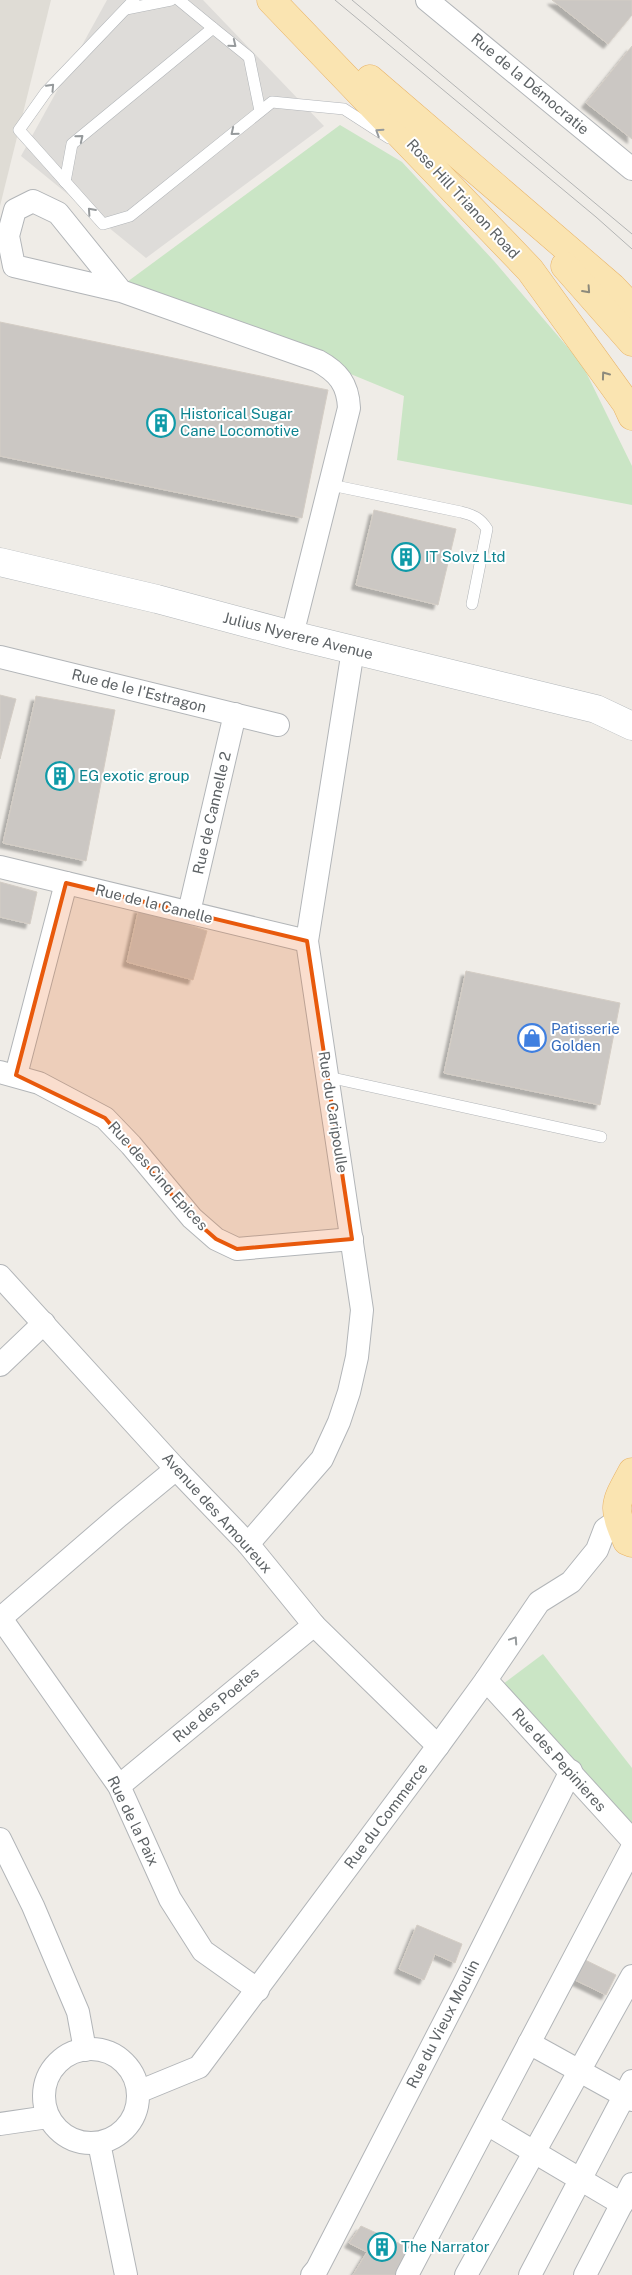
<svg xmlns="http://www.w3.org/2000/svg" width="632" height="2275" font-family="'Public Sans',sans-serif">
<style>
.industrial{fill:#dedcd9}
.education{fill:#dfdcd5}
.green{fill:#cae5c5}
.building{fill:#cbc7c3;stroke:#d4cdc5;filter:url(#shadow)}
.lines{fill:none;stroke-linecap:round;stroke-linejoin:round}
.service-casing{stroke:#b2b5b8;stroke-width:12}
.minor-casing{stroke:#b2b5b8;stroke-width:24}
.secondary-casing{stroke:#b3b7ba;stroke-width:29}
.primary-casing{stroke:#e9b366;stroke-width:29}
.service{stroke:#fff;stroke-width:11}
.minor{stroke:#fff;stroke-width:22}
.secondary{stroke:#fff;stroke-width:28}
.primary{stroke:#fae4b1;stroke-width:28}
.tram{stroke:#b3b4b4;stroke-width:1}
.oneway{stroke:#969a9c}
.oneway2{stroke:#8d8a7c}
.marked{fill:#e8590c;fill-opacity:0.2;stroke:#e8590c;stroke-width:4;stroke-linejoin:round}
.labels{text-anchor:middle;stroke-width:4;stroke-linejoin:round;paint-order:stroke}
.street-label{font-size:15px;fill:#5e6366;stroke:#fff}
.culture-label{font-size:15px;fill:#0d838f;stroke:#fff;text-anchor:start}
.shop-label{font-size:15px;fill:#366cbe;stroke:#fff;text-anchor:start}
</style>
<defs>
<filter id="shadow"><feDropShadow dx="-4.5" dy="4.5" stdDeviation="1" flood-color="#0004"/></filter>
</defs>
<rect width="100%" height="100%" fill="#efece7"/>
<!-- industrial -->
<polygon class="industrial" points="107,0 203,0 324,126 146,258 21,156"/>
<!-- education -->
<polygon class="education" points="0,0 51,0 0,206"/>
<!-- green -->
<g class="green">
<polygon points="340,125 402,162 494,261 582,364 632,466 632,505 397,460 404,396 127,282"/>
<polygon points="543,1654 632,1768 632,1830 503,1684"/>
</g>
<!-- building -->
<g class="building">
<polygon points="552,0 632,0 632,15 608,44"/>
<polygon points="632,46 632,139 586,103"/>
<polygon points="0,322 328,390 302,518 0,456"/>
<polygon points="374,510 456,529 438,605 356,585"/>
<polygon points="0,695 16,699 0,759"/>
<polygon points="36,696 115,710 86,861 3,843"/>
<polygon points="0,882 37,892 30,924 0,917"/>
<polygon points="139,908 207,931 193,980 127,962"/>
<polygon points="466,971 620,1003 600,1105 444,1073"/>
<polygon points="417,1925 462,1944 455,1963 435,1954 424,1980 399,1969"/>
<polygon points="579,1957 616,1975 606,1995 569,1977"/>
<polygon points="361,2226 416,2251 399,2275 353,2275 367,2252 349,2243"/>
</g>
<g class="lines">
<defs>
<g id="service">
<polyline points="134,0 46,92 19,130 103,224 130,216 272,102 344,109 389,138"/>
<polyline points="179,0 213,28"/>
<polyline points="126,9 171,0"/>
<polyline points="65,182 72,144 213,28 249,57 260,111"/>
<path d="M 331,485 L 461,512 C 473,515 480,518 487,529 L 472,604"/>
<polyline points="328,1077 601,1137"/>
</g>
<g id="minor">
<polyline points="427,0 632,169"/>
<path d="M 121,291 L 14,266 L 8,236 L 15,210 L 33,201 L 58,213 L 121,291 L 318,361 C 338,372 348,384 349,408 L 292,635"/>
<polyline points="0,657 278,725"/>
<polyline points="0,867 307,941"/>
<polyline points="189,912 235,714"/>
<polyline points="0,1072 39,1083 105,1118 131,1145 192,1218 216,1239 237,1249 352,1239"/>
<polyline points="16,1075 66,883"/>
<polyline points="0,1276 176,1469 248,1544 314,1625 438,1746"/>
<polyline points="0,1365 44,1323"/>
<polyline points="248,1544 322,1459 339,1422 349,1392 357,1357 362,1310 307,941 353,650"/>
<polyline points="0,1617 119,1786 170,1899 203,1951 258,1990"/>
<polyline points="1,1618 119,1516 176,1469"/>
<polyline points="486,1680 632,1840"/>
<polyline points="119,1786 314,1625"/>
<polyline points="0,1839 33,1906 78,2012 85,2050"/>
<polyline points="529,2043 632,2100"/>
<circle cx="91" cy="2096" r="47"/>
<polyline points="138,2092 199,2067 438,1746 486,1680 539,1602 571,1582 597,1550 605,1529 618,1520"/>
<polyline points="0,2124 48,2117"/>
<polyline points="487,2124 622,2204"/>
<polyline points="99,2143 126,2275"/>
<polyline points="312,2275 317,2269 463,1986 571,1771"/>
<polyline points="407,2275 632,1848"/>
<polyline points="466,2275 632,1976"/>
<polyline points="530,2275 632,2081"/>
<polyline points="585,2275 632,2184"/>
</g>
<polyline id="secondary" points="0,562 157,599 292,635 596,709 632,726"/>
<g id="primary">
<polyline points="271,0 530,270 626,403 632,416"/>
<polyline points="370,79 612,287 632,308"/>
<polyline points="565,266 632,342"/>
<path d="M 632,1472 C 614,1505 612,1506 627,1541 L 632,1543"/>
</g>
</defs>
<!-- service casing -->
<use href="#service" class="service-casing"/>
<!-- minor casing -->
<use href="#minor" class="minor-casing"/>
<!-- secondary casing -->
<use href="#secondary" class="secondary-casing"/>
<!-- primary casing -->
<use href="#primary" class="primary-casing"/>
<!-- service -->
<use href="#service" class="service"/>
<!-- minor -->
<use href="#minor" class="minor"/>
<!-- secondary -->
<use href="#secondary" class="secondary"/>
<!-- primary -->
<use href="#primary" class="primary"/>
<!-- tram -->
<g class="tram">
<polyline points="335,0 596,217 632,249"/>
<polyline points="352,0 632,234"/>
</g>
</g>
<!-- one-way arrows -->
<defs><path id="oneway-chevron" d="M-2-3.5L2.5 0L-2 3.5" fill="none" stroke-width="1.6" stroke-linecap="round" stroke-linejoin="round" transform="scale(1.25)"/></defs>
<g class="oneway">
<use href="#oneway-chevron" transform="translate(233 44) rotate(39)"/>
<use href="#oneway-chevron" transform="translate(51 87) rotate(-47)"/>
<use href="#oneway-chevron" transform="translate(234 132) rotate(141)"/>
<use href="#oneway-chevron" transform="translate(379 132) rotate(-147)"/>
<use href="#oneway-chevron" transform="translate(80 138) rotate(-39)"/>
<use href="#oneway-chevron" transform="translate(91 211) rotate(-132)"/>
<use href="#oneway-chevron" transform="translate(514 1640) rotate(-56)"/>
</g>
<g class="oneway2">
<use href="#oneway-chevron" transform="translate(587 290) rotate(48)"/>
<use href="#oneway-chevron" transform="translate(605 375) rotate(-126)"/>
</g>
<!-- marked area -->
<path class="marked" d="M 66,883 L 307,941 L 352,1239 L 237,1249 L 216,1239 L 192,1218 L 105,1118 L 16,1075 Z"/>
<!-- icons -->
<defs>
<symbol id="building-ring" viewBox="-11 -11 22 22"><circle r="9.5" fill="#fff" stroke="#0f9aa8" stroke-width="1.5"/><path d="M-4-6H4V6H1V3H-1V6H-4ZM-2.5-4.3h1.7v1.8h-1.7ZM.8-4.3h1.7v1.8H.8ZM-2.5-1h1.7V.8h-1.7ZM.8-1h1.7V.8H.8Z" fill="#0f9aa8"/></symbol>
<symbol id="shop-ring" viewBox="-11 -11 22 22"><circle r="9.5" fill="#fff" stroke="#3f7fe0" stroke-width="1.5"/><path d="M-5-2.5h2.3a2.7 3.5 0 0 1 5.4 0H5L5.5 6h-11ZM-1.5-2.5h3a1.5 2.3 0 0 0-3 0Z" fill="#3f7fe0"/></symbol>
</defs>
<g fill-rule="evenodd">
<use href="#building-ring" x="145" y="407" width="32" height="32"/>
<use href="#building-ring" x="390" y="541" width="32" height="32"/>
<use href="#building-ring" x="44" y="760" width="32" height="32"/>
<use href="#shop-ring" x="516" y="1022" width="32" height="32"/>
<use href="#building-ring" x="366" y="2231" width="32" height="32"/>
</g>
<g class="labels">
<!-- street labels -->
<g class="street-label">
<text transform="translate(530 84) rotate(40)" y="5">Rue de la Démocratie</text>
<text transform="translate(463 199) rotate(47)" y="5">Rose Hill Trianon Road</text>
<text transform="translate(298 636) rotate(14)" y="5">Julius Nyerere Avenue</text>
<text transform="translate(139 691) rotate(14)" y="5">Rue de le I'Estragon</text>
<text transform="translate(212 813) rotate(-77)" y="5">Rue de Cannelle 2</text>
<text transform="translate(154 904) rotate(14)" y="5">Rue de la Canelle</text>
<text transform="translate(333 1112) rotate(81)" y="5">Rue du Caripoulle</text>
<text transform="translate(158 1176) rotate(48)" y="5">Rue des Cinq Epices</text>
<text transform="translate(217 1513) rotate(48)" y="5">Avenue des Amoureux</text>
<text transform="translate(216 1705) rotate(-40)" y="5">Rue des Poetes</text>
<text transform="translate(559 1760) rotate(48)" y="5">Rue des Pepinieres</text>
<text transform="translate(386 1816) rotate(-53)" y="5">Rue du Commerce</text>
<text transform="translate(133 1821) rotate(64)" y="5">Rue de la Paix</text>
<text transform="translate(443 2024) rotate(-63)" y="5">Rue du Vieux Moulin</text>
</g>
<!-- culture labels -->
<g class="culture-label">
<text x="180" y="419">Historical Sugar<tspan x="180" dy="17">Cane Locomotive</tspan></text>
<text x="425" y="562">IT Solvz Ltd</text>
<text x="79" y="781">EG exotic group</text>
<text x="401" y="2252">The Narrator</text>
</g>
<!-- shop labels -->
<g class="shop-label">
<text x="551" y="1034">Patisserie<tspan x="551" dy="17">Golden</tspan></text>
</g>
</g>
</svg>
